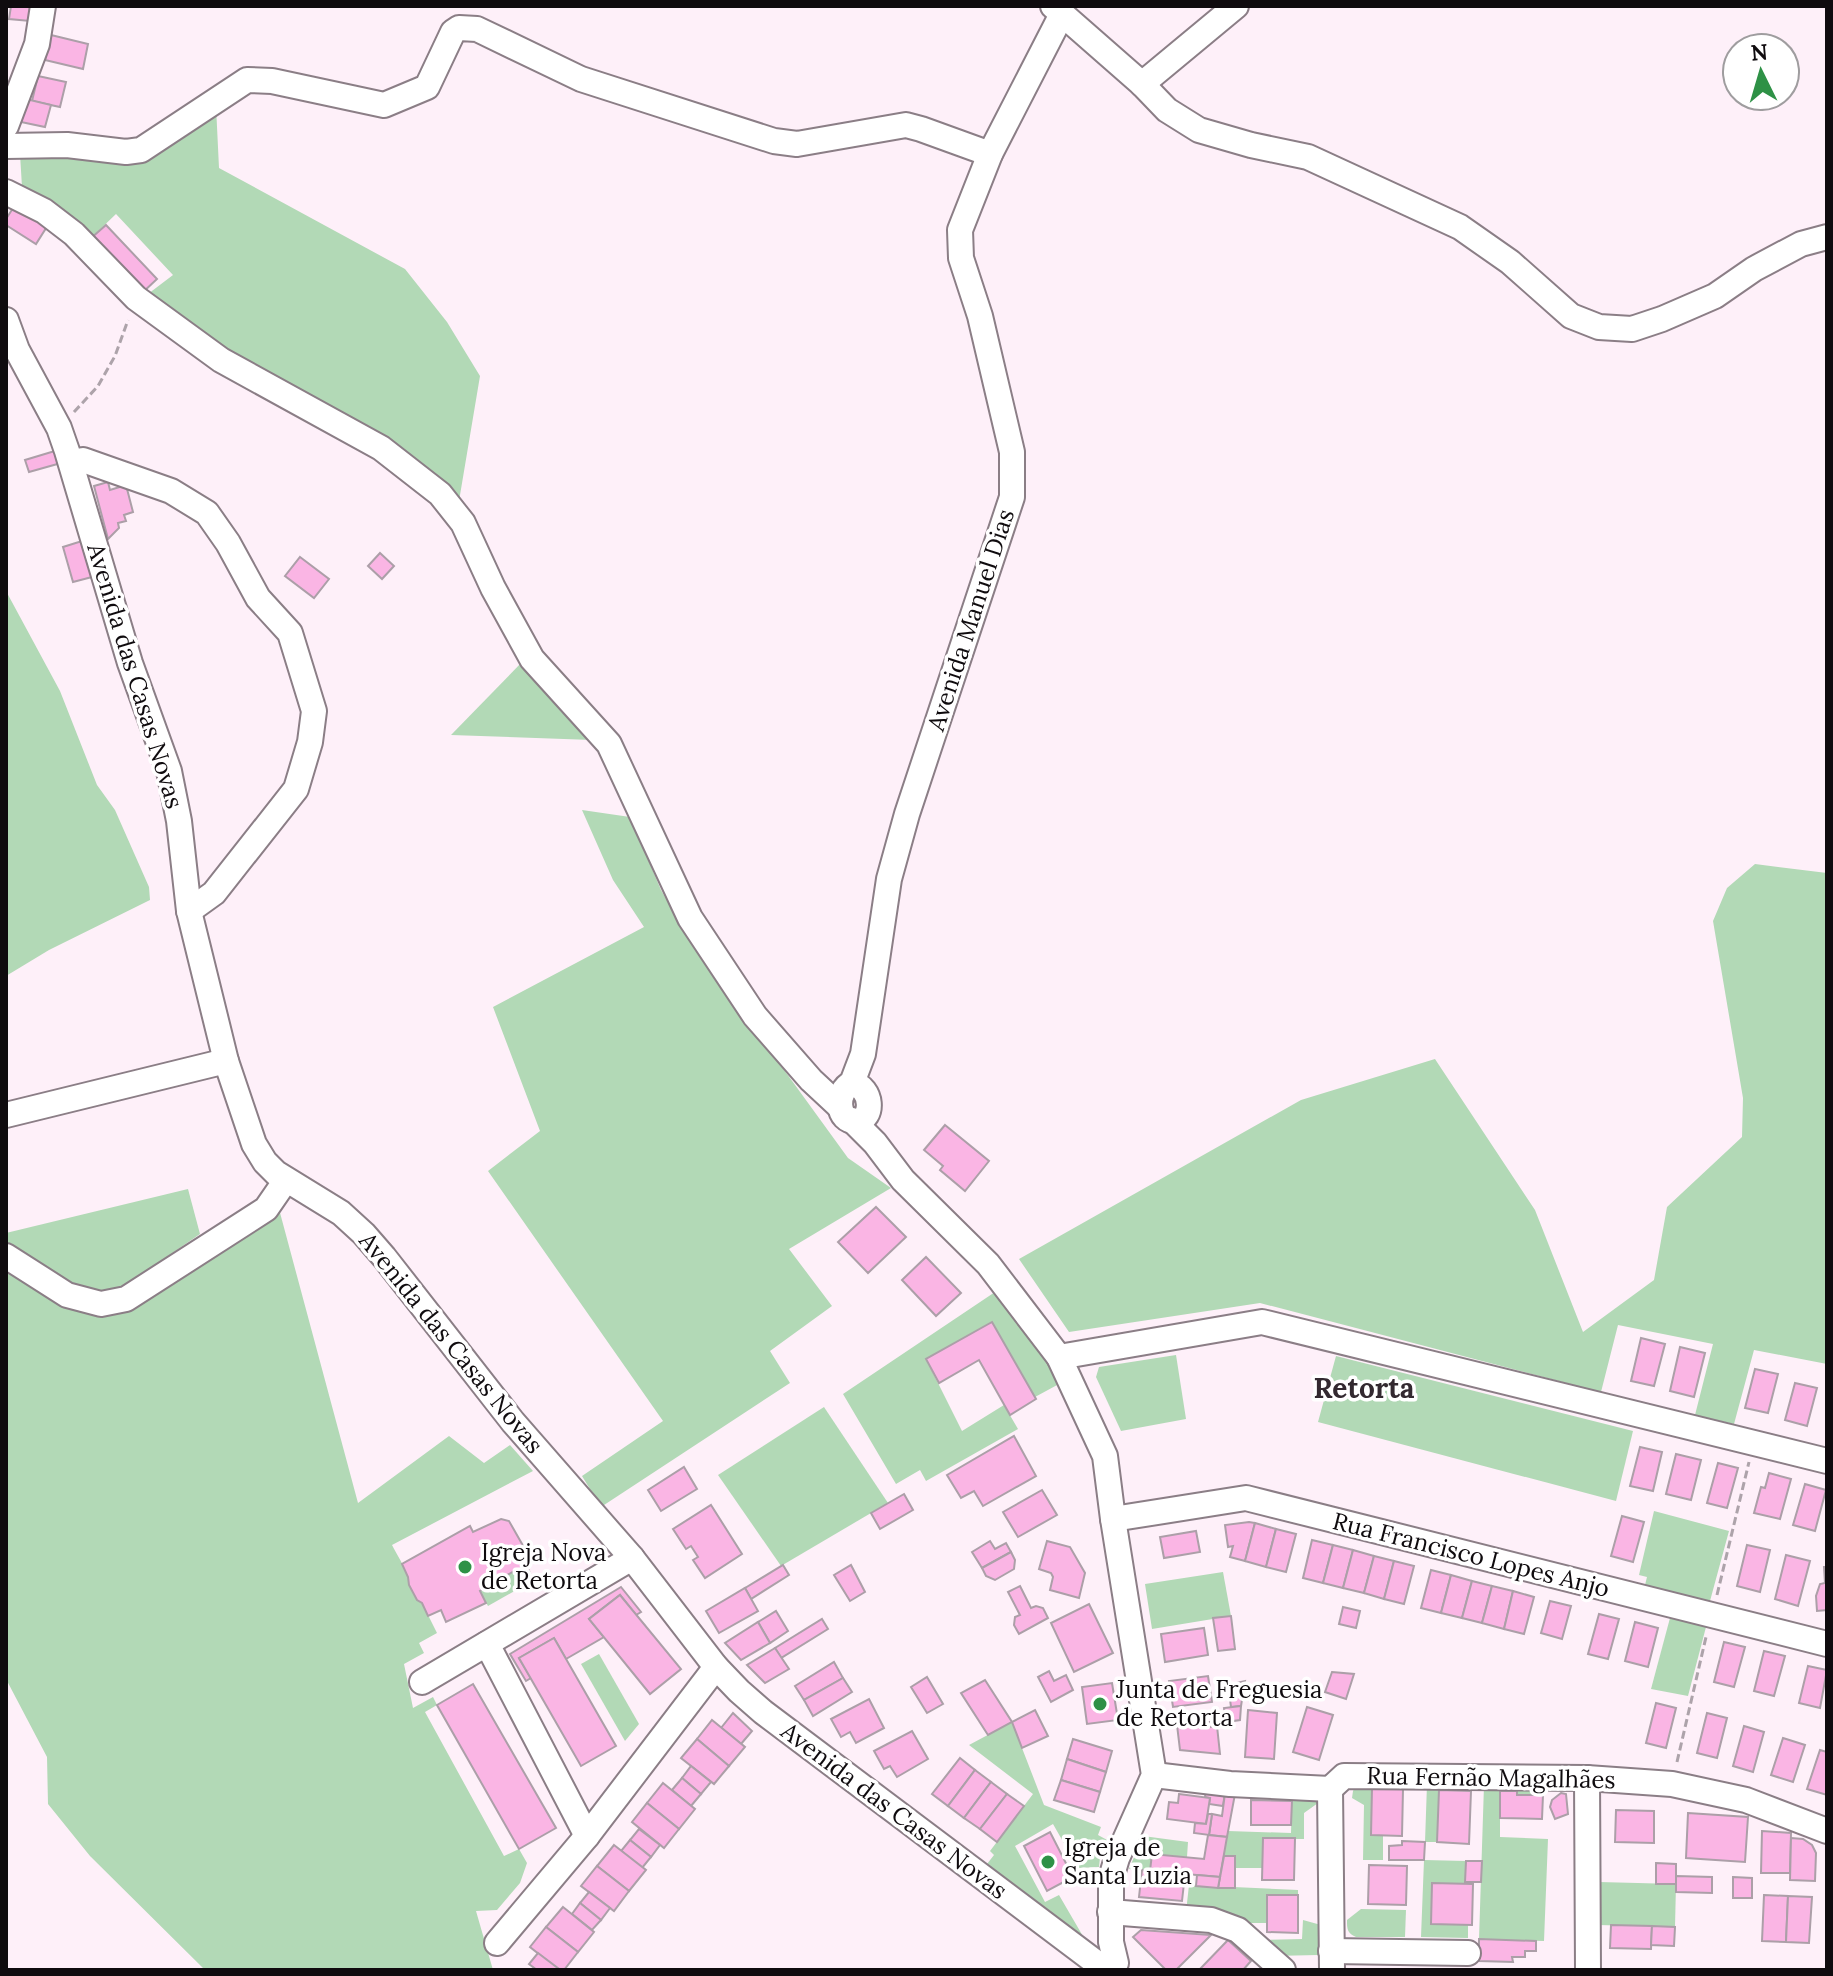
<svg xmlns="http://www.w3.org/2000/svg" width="1833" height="1976" font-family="Lora,serif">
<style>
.green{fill:#b2d9b6}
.building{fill:#fab5e4;stroke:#ac9fa8;stroke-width:2}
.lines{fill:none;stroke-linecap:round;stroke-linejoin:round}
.minor-casing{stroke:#8b7e86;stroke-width:28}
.path{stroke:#ada3aa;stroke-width:3;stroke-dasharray:8 4;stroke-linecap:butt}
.minor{stroke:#fff;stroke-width:24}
.poi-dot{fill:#2e9146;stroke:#fff;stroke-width:3}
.labels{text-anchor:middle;stroke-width:7;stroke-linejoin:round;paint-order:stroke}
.street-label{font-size:24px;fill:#0f0b0e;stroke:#fff}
.poi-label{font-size:24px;fill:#0f0b0e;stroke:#fff;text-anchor:start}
.quarter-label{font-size:28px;font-weight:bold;fill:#332930;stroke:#fff}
</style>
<rect width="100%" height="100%" fill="#fef0f9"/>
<!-- green -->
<g class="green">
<polygon points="216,106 219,168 405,269 447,322 480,376 459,501 206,340 144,297 173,275 116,214 90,239 22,187 20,154 125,160"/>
<polygon points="6,591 60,691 97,785 115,810 149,887 150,900 49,950 6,976"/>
<polygon points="524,660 592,740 451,735"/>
<polygon points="582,810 630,817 661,890 689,939 848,1158 891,1188 789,1249 832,1306 770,1351 790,1383 601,1507 582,1476 663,1421 488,1171 540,1131 493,1007 644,927 613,880"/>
<polygon points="1755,864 1827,873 1827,1364 1754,1350 1734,1424 1695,1415 1713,1344 1618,1325 1601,1392 1260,1303 1069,1332 1019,1259 1301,1100 1435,1059 1535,1210 1583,1332 1654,1280 1667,1207 1742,1137 1743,1098 1713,921 1727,888"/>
<polygon points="188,1189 200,1234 120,1289 99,1292 70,1284 6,1248 6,1233"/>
<path d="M 279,1209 L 358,1503 L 449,1436 L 484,1463 L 510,1445 L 533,1471 L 392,1545 C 397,1555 404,1565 407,1575 C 411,1586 411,1597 422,1603 L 437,1633 L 419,1643 L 424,1653 L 404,1664 L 413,1708 L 433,1697 L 437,1705 L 425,1712 L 504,1856 L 519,1849 L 527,1863 L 520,1883 L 497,1910 L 476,1911 L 493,1970 L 205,1970 L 90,1856 L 48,1804 L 47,1757 L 6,1679 L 6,1256 L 102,1304 Z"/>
<polygon points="995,1292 1032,1338 1059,1384 1035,1397 992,1322 926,1359 962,1431 1004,1405 1018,1429 926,1481 920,1470 896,1484 843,1394"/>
<polygon points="1176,1355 1186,1419 1121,1431 1096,1377 1099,1367"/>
<polygon points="1336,1356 1633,1431 1616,1501 1318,1422"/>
<polygon points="824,1407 888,1503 781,1566 718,1475"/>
<polygon points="1654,1511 1729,1531 1710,1601 1645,1585 1647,1577 1639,1575"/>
<polygon points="516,1570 525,1585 488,1606 480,1591"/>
<polygon points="1223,1572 1231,1616 1152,1629 1145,1584"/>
<polygon points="1670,1618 1706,1627 1688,1696 1651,1689"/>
<polygon points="599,1654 639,1724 625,1741 581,1664"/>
<polygon points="1012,1722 1044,1805 1101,1827 1098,1835 1109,1841 1100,1858 1099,1867 1078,1868 1053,1824 1015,1846 1045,1902 1059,1895 1084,1938 987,1864 994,1855 990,1851 1033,1794 969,1745"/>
<polygon points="1403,1784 1403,1789 1372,1788 1371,1835 1383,1835 1383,1860 1363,1860 1364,1805 1352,1798 1353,1791 1355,1787"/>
<polygon points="1427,1784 1467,1785 1467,1791 1439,1790 1437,1842 1425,1842"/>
<polygon points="1484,1785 1543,1786 1543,1795 1517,1795 1517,1791 1500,1791 1500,1837 1548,1839 1544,1941 1479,1939"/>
<polygon points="1292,1794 1316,1797 1318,1803 1304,1813 1304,1839 1263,1839 1262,1868 1235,1868 1235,1856 1224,1856 1228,1831 1291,1833"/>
<polygon points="1143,1836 1188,1842 1187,1857 1152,1854 1150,1871 1129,1869"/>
<polygon points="1424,1860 1466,1861 1466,1884 1432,1883 1431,1923 1468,1925 1468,1938 1421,1937"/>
<polygon points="1599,1882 1676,1884 1675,1927 1598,1925"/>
<polygon points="1189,1885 1298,1890 1298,1895 1267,1895 1267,1923 1241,1923 1186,1912"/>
<path d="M 1361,1909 L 1406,1910 L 1405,1937 L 1356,1937 C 1347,1933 1347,1929 1347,1920 Z"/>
<polygon points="1303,1920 1321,1925 1322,1952 1318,1955 1273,1956 1257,1940 1302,1939"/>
</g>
<!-- building -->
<g class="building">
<polygon points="11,6 32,6 30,21 9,19"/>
<polygon points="51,35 88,44 83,69 45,60"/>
<polygon points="38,76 66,82 60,107 32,101"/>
<polygon points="26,99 51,105 45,127 21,122"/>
<polygon points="15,205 48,225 36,244 6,225 6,219"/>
<polygon points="106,225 157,279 141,294 90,239"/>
<polygon points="58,450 61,463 29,472 25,460"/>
<polygon points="108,482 110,490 126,485 133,512 124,515 126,521 118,523 119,528 108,539 94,486"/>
<polygon points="82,541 92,577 73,582 63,547"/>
<polygon points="380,553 394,566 382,579 368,566"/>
<polygon points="300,557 329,579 314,598 285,576"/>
<polygon points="945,1125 989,1161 965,1191 940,1170 943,1166 924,1150"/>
<polygon points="876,1207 906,1237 868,1273 838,1242"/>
<polygon points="926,1257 961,1293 936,1316 902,1280"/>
<polygon points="992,1322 1036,1399 1010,1415 979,1360 939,1383 926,1359"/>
<polygon points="1641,1338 1665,1344 1654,1386 1631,1381"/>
<polygon points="1680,1347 1705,1353 1694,1397 1670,1391"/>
<polygon points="1755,1369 1778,1374 1768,1413 1745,1408"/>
<polygon points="1795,1383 1817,1388 1807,1426 1785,1420"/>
<polygon points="1014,1436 1036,1476 983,1506 974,1491 961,1498 947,1475"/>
<polygon points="1640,1447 1662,1452 1653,1491 1630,1486"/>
<polygon points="1676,1454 1701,1460 1691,1500 1666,1494"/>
<polygon points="1718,1463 1738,1468 1727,1508 1707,1503"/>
<polygon points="684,1467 697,1489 661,1511 648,1490"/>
<polygon points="1769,1473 1791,1479 1780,1519 1754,1513 1761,1487 1765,1488"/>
<polygon points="1805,1484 1826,1490 1815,1531 1793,1525"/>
<polygon points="1042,1490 1057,1515 1018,1537 1003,1512"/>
<polygon points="904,1494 913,1510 880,1529 871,1513"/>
<polygon points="711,1505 742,1554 705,1578 693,1560 698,1557 691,1546 686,1549 673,1529"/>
<polygon points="1622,1516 1644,1522 1633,1562 1611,1556"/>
<polygon points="501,1519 509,1521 526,1551 524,1559 530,1573 521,1578 516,1570 480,1591 486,1603 446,1622 441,1610 428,1616 422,1603 417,1600 409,1585 408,1577 402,1564 470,1526 473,1532"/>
<polygon points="1249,1522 1255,1523 1245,1561 1230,1557 1233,1546 1228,1547 1225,1525"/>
<polygon points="1255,1523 1276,1529 1266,1567 1245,1561"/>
<polygon points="1276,1529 1296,1534 1286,1572 1266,1567"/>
<polygon points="1196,1531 1200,1552 1164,1558 1160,1537"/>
<polygon points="1312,1540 1333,1545 1323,1583 1303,1578"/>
<polygon points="990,1541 995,1549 1006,1543 1011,1552 982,1568 972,1552"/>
<polygon points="1047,1541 1070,1547 1085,1573 1079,1598 1050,1590 1053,1577 1051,1573 1039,1569"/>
<polygon points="1333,1545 1353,1550 1343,1588 1323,1583"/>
<polygon points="1747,1545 1770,1550 1760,1592 1737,1586"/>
<polygon points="1353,1550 1374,1556 1364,1593 1343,1588"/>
<polygon points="1011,1552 1015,1560 1014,1569 995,1580 986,1576 982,1568"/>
<polygon points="1786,1555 1810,1561 1798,1606 1775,1599"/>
<polygon points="1374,1556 1394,1561 1384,1599 1364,1593"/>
<polygon points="1394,1561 1414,1566 1404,1604 1384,1599"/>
<polygon points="783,1565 789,1575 751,1599 745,1588"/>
<polygon points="851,1565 865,1592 850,1601 834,1575"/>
<polygon points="1824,1567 1827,1567 1827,1610 1817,1611 1816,1596 1820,1584 1825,1583"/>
<polygon points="1431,1570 1451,1575 1441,1613 1421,1608"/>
<polygon points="1451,1575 1472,1581 1462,1618 1441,1613"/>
<polygon points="1472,1581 1492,1586 1482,1623 1462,1618"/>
<polygon points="1020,1586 1031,1608 1036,1606 1043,1608 1048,1618 1019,1634 1014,1625 1015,1617 1020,1615 1008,1592"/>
<polygon points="1492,1586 1513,1591 1504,1629 1482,1623"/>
<polygon points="621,1587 641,1612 636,1615 620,1595 589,1619 604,1637 566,1659 554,1638 519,1658 531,1678 526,1681 510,1654"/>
<polygon points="745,1588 758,1611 719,1633 706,1611"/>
<polygon points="1513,1591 1534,1597 1524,1634 1504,1629"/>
<polygon points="620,1595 681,1669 650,1694 589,1619"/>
<polygon points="1550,1601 1571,1606 1562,1639 1541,1633"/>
<polygon points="1089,1604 1113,1653 1074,1672 1051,1623"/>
<polygon points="1343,1607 1360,1611 1356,1628 1339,1624"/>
<polygon points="776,1611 788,1631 770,1643 758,1622"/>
<polygon points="1599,1614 1619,1619 1608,1659 1588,1654"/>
<polygon points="1231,1616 1235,1649 1218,1651 1213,1618"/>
<polygon points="822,1619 828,1629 781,1658 775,1648"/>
<polygon points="758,1622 770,1643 741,1660 725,1643"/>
<polygon points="1635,1622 1658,1628 1648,1667 1625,1661"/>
<polygon points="1204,1628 1208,1655 1165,1662 1161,1634"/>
<polygon points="554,1638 616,1746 581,1766 519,1658"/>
<polygon points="1724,1642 1745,1647 1734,1687 1714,1682"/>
<polygon points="775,1648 789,1669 765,1683 747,1665"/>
<polygon points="1764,1651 1785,1656 1774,1696 1754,1691"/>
<polygon points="834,1662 843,1678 804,1700 795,1686"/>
<polygon points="1808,1666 1827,1670 1820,1708 1799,1703"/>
<polygon points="1049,1671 1054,1681 1066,1675 1073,1690 1051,1702 1038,1677"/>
<polygon points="1332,1672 1354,1674 1346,1699 1325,1692"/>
<polygon points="1208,1676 1212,1702 1173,1707 1169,1681"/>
<polygon points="927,1677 943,1704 927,1713 911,1687"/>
<polygon points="843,1678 852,1692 813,1716 804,1700"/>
<polygon points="985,1680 1012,1722 988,1735 961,1693"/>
<polygon points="1245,1681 1241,1706 1231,1707 1228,1685"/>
<polygon points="1112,1683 1118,1720 1087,1724 1082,1687"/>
<polygon points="473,1684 556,1828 519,1849 437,1705"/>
<polygon points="869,1699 884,1728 856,1743 850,1732 841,1737 831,1719"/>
<polygon points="1656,1703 1676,1708 1666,1748 1646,1743"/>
<polygon points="1241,1706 1240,1720 1226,1722 1224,1708"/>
<polygon points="1307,1707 1333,1715 1319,1760 1293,1752"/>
<polygon points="1035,1710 1048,1736 1022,1748 1012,1722"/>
<polygon points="1248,1710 1277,1713 1274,1759 1245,1757"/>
<polygon points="733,1713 752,1731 741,1744 721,1728"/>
<polygon points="1707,1713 1727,1718 1717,1758 1697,1753"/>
<polygon points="712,1720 745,1747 729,1766 697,1739"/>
<polygon points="1209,1722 1209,1727 1217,1726 1220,1754 1180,1750 1177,1725"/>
<polygon points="1744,1726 1764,1732 1753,1772 1733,1766"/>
<polygon points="912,1731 928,1759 897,1777 890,1766 884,1769 874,1751"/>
<polygon points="1783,1738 1805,1745 1793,1782 1771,1775"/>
<polygon points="697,1739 729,1766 714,1784 681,1758"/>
<polygon points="1073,1739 1112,1751 1106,1772 1067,1759"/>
<polygon points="1820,1750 1827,1752 1827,1795 1807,1789"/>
<polygon points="960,1758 975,1770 948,1806 932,1794"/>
<polygon points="1067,1759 1106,1772 1100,1792 1061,1780"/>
<polygon points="691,1766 711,1782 701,1794 682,1778"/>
<polygon points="975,1770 991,1782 964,1818 948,1806"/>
<polygon points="682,1778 701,1794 691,1806 672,1790"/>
<polygon points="1061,1780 1100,1792 1094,1812 1054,1800"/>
<polygon points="991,1782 1007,1794 980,1829 964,1818"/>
<polygon points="663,1783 695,1809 679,1829 647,1803"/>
<polygon points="1372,1788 1403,1789 1402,1836 1371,1835"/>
<polygon points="1206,1790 1225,1793 1223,1806 1209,1804 1210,1798 1205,1797"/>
<polygon points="1439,1790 1471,1791 1469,1844 1437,1842"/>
<polygon points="1500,1791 1517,1791 1517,1795 1543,1795 1542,1819 1500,1818"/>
<polygon points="1225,1793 1235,1794 1227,1837 1209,1835 1212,1814 1222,1816"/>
<polygon points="1561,1793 1566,1794 1568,1814 1555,1819 1550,1807 1552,1800"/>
<polygon points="1007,1794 1024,1806 997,1842 980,1829"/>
<polygon points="1179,1794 1210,1798 1206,1824 1167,1819 1169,1802 1178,1803"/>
<polygon points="1251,1800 1292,1801 1291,1825 1251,1825"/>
<polygon points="647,1803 679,1829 664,1848 632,1822"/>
<polygon points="1616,1810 1654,1811 1654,1843 1615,1842"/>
<polygon points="1688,1813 1748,1817 1745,1862 1686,1858"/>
<polygon points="1208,1814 1212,1814 1209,1835 1194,1833 1195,1823 1206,1824"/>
<polygon points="639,1829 660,1845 651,1857 630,1840"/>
<polygon points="1762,1831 1791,1833 1790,1873 1761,1873"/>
<polygon points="1050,1832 1073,1877 1047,1891 1024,1846"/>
<polygon points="1208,1835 1227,1837 1220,1877 1150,1871 1152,1854 1204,1859"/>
<polygon points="1263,1838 1295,1838 1294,1880 1262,1880"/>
<polygon points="1791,1838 1803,1839 1812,1845 1816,1853 1815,1881 1790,1880"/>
<polygon points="630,1840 651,1857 642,1868 621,1851"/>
<polygon points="1402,1841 1425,1842 1424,1860 1389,1860 1389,1846 1402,1845"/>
<polygon points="614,1845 646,1870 629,1891 597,1866"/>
<polygon points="1224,1856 1235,1856 1235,1888 1218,1888"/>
<polygon points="1466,1861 1482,1861 1481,1882 1465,1882"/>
<polygon points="1656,1863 1676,1864 1676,1884 1656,1884"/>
<polygon points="1369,1865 1407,1866 1406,1905 1368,1904"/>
<polygon points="597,1866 629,1891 614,1911 581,1886"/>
<polygon points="1142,1870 1185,1874 1182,1901 1139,1897"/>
<polygon points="1197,1875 1220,1877 1218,1888 1196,1886"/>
<polygon points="1676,1876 1712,1877 1712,1893 1676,1892"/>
<polygon points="1733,1877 1752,1878 1752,1898 1733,1898"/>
<polygon points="1432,1883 1473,1884 1472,1925 1431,1924"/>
<polygon points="589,1892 610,1908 601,1920 580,1903"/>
<polygon points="1267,1895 1298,1895 1298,1933 1267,1932"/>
<polygon points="1764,1895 1788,1896 1786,1942 1762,1941"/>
<polygon points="1788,1896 1812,1897 1809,1943 1786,1942"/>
<polygon points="580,1903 601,1920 592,1930 572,1914"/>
<polygon points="563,1907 594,1932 578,1952 546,1927"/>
<polygon points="1611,1925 1652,1926 1651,1949 1610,1948"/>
<polygon points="1652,1926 1675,1927 1674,1946 1651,1945"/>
<polygon points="546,1927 578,1952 564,1970 559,1970 530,1947"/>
<polygon points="1141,1930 1211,1935 1176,1970 1166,1970 1133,1937"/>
<polygon points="1479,1939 1536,1941 1536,1951 1525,1951 1525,1957 1512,1957 1513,1962 1479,1961"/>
<polygon points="1228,1940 1251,1961 1243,1970 1199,1970"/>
<polygon points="538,1953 559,1969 537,1970 529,1964"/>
</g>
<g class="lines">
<defs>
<g id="minor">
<polyline points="1053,6 1142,84 1167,110 1199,130 1251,145 1308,157 1460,227 1510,262 1571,316 1599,327 1632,329 1662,319 1715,296 1754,269 1801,244 1827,237"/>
<polyline points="1142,84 1236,6"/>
<polyline points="6,126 37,44 43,6"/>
<polyline points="6,146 67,145 126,152 141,150 247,80 272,81 384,105 427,87 453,32 459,28 477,29 581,79 774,141 797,144 906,125 921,129 990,154"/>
<polyline points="6,192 44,211 74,234 136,298 221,360 381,448 440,494 463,523 493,588 532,659 609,744 690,918 755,1016 811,1080 840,1107"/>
<polyline points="6,320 17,350 59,428 67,451 130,663 169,771 179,821 189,911 226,1061 254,1144 265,1162 276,1173 341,1213 364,1234 384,1257 513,1422 632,1558 716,1667 739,1691 763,1712 1102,1967"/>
<polyline points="71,462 83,460 171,491 207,513 228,543 258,598 290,633 314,711 310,742 296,789 214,893 189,911"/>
<path d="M 852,1083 C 873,1088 874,1119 857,1121 C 836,1123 835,1091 852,1083 L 863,1054 L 889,879 L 907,814 L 1012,497 L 1012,452 L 980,316 L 961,258 L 960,230 L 990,154 L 1062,14"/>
<polyline points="6,1115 226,1061"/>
<polyline points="852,1120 875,1143 903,1180 988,1264 1059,1357 1105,1456 1113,1519 1154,1775 1117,1858 1111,1878 1111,1942 1116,1963"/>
<polyline points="6,1256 67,1295 101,1304 126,1299 266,1209 286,1180"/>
<polyline points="1059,1357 1262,1322 1827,1461"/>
<polyline points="1113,1519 1246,1498 1827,1644"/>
<polyline points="487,1644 587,1836"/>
<polyline points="422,1682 632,1558"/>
<polyline points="1154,1775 1230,1784 1330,1789 1344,1776 1587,1778 1672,1784 1746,1800 1827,1831"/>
<polyline points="1587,1778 1588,1970"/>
<polyline points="1330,1789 1332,1970"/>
<polyline points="1110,1912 1211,1920 1238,1930 1283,1970"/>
<polyline points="497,1943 587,1836 716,1667"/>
<polyline points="1331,1951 1468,1953"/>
</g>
</defs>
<!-- minor casing -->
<use href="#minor" class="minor-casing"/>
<!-- path -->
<g class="path">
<polyline points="74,412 98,386 115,356 128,320"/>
<polyline points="1717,1595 1749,1462"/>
<polyline points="1677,1762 1706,1637"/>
</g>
<!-- minor -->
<use href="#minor" class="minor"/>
</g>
<!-- markers -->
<g class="poi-dot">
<circle cx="465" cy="1567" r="8"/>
<circle cx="1100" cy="1704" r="8"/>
<circle cx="1048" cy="1862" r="8"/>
</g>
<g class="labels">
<!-- street labels -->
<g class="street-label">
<text transform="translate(971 620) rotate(-72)" y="8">Avenida Manuel Dias</text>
<text transform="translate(135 676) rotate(73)" y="8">Avenida das Casas Novas</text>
<text transform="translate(451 1343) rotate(51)" y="8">Avenida das Casas Novas</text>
<text transform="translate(1471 1555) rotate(14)" y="8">Rua Francisco Lopes Anjo</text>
<text transform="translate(1491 1778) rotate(1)" y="8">Rua Fernão Magalhães</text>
<text transform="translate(894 1811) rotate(37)" y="8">Avenida das Casas Novas</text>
</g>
<!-- poi labels -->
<g class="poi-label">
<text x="481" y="1561">Igreja Nova<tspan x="481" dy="28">de Retorta</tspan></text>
<text x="1116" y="1698">Junta de Freguesia<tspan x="1116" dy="28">de Retorta</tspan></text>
<text x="1064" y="1856">Igreja de<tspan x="1064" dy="28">Santa Luzia</tspan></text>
</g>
<!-- quarter labels -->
<g class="quarter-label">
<text x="1364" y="1398">Retorta</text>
</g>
</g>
<!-- border -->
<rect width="1833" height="1976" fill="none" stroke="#0f0b0e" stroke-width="16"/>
<!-- north arrow -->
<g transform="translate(1761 72) rotate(355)"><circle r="38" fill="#ffffff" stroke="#9f9d9f" stroke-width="2"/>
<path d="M0-6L14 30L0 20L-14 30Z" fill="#2e9146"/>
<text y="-12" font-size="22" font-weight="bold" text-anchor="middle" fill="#0f0b0e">N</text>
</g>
</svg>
